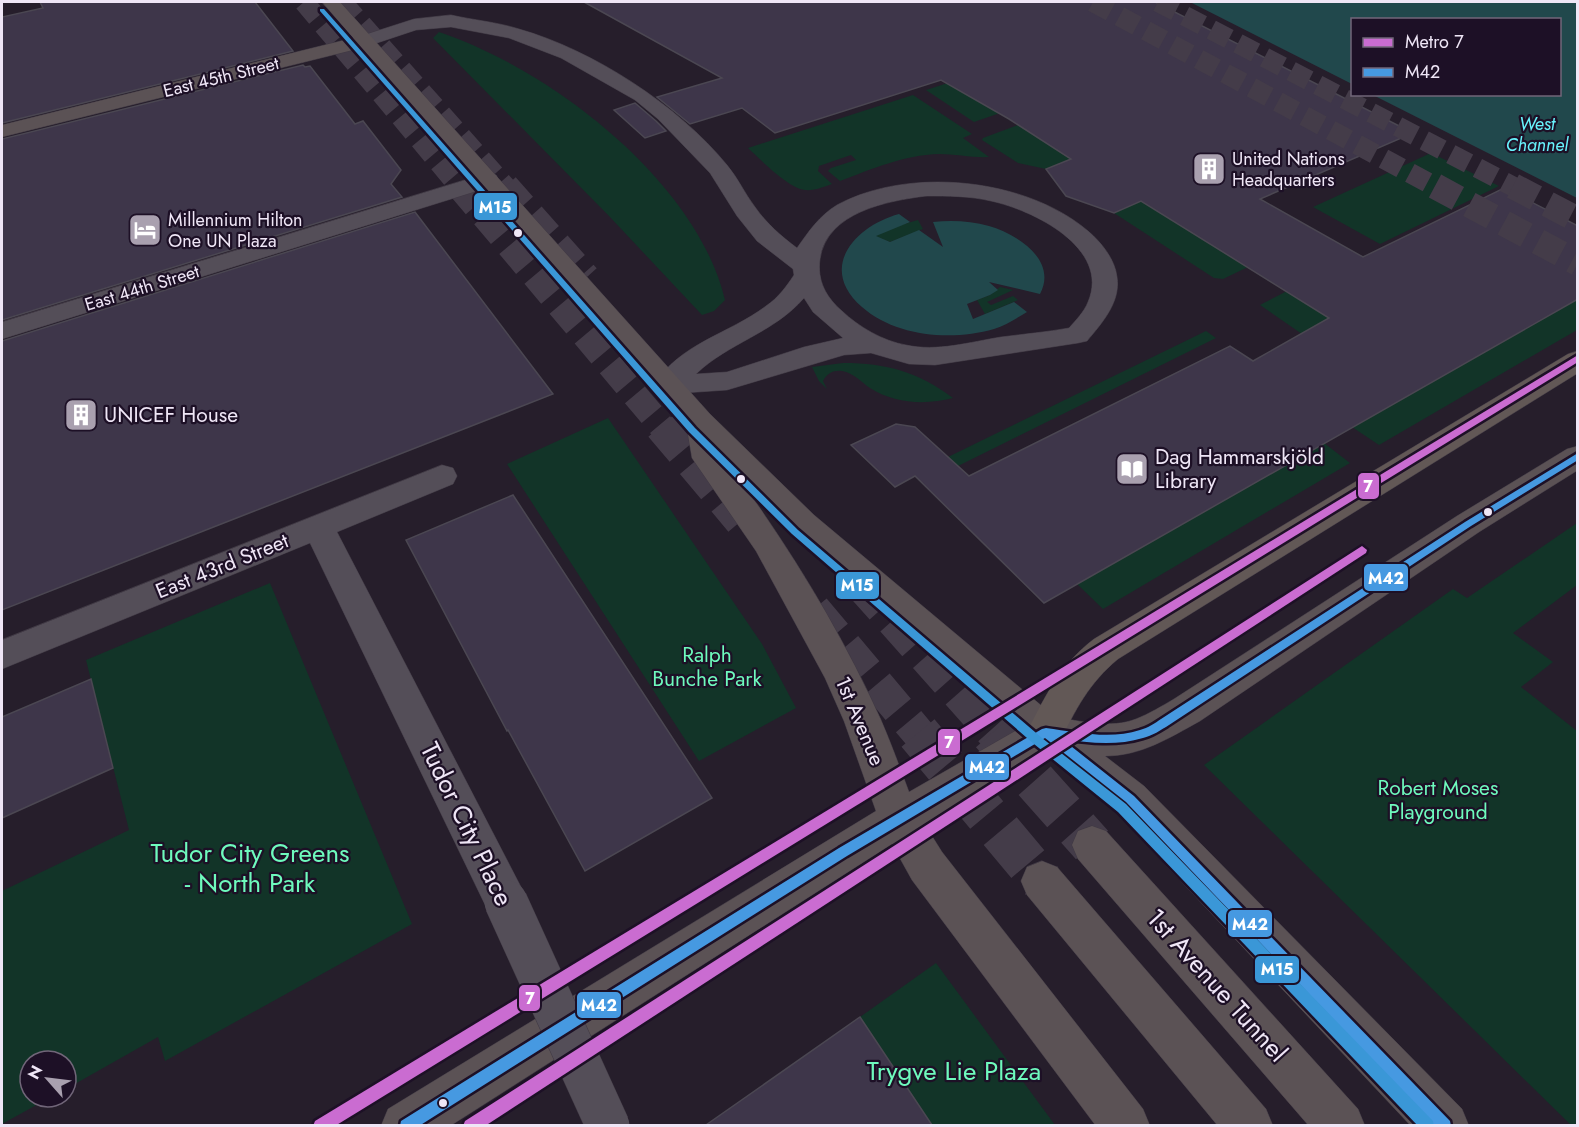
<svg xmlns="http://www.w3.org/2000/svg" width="1579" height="1127" font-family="Jost,sans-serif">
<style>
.green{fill:#123428}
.water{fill:#21484c}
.building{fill:#3e364a;stroke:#4b4752;stroke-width:1.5}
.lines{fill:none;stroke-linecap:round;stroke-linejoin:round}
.major-tunnel-far3{stroke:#443c49;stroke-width:20;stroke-dasharray:20 10;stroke-linecap:butt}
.major-tunnel-far2{stroke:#443c49;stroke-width:26;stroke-dasharray:26 13;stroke-linecap:butt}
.major-tunnel-far1{stroke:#443c49;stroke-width:33;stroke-dasharray:33 16;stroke-linecap:butt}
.major-tunnel{stroke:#443c49;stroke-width:43;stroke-dasharray:43 21;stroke-linecap:butt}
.highway-tunnel-far1{stroke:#443c49;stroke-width:20;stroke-dasharray:20 10;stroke-linecap:butt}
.highway-tunnel{stroke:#443c49;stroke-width:26;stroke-dasharray:26 13;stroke-linecap:butt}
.minor-casing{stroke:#403944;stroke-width:1}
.major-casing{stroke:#403944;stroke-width:1}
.highway-casing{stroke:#403944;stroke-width:1}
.minor{fill:#544e58;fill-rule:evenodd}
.major{fill:#5b5255;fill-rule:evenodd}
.highway{fill:#625856;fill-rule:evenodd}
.minor-bridge-casing{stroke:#403944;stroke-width:44;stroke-linecap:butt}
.minor-bridge{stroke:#544e58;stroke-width:43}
.bus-1-casing{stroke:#1d1026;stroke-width:5}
.bus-2-casing{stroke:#1d1026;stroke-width:5}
.bus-1{fill:#4699e1;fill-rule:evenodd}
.bus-2{fill:#3a97d7;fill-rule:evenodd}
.metro-1-casing{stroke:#1d1026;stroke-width:5}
.metro-1{fill:#ca6cd1;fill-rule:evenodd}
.bus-dot{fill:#efe6f6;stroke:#1d1026;stroke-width:2}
.labels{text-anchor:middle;stroke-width:4.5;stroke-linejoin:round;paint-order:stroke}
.far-street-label{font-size:18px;fill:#efe6f6;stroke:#1d1026}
.far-water-label{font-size:18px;font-style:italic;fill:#68f3fc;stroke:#1d1026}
.far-poi-label{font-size:18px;fill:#efe6f6;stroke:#1d1026;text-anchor:start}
.poi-label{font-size:21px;fill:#efe6f6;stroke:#1d1026;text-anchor:start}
.street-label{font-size:21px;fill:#efe6f6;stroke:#1d1026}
.park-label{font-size:21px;fill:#6efabd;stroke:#1d1026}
.near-street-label{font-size:26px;fill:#efe6f6;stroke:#1d1026}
.near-park-label{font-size:26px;fill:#6efabd;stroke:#1d1026}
.line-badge{stroke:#1d1026;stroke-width:2}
.badge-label{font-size:16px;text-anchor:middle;font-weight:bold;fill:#fff}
</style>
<rect width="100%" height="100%" fill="#261e2b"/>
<!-- green -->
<g class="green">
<path d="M 439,32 C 550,69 697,181 725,300 L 714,311 L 702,315 L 609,216 L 433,38 Z"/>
<polygon points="951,82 1000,113 974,122 926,90"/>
<path d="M 913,95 L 972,134 L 963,138 L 989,157 C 974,158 955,154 939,154 C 904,155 872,169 840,181 L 828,171 L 831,168 L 856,160 L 851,155 L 819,166 L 818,171 L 832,184 C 824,187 814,191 805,190 C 788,188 761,160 748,148 Z"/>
<polygon points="1018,125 1072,158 1046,169 1018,163 982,140 983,138"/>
<polygon points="1431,153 1499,186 1380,244 1313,207"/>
<polygon points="1141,201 1248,267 1223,279 1214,278 1114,213"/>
<polygon points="918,220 923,229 890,242 875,236 897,226"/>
<polygon points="1000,287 1013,290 987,302 991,305 1013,296 1018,300 985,314 977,300 990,295"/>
<polygon points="1287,291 1332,319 1302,334 1260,305"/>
<polygon points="1577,299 1577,330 1379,445 1352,427"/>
<polygon points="1206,331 1216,338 958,466 948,457"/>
<path d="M 843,363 C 887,363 918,372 953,398 C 926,405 895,404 870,388 C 861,382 854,373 842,371 C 834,370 827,373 823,381 L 827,389 L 819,381 L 812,367 Z"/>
<polygon points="608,418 762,644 796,708 699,761 507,464"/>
<polygon points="1324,443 1350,463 1103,609 1077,584"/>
<polygon points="1577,523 1577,585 1513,633 1553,662 1521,687 1577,731 1578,1125 1572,1126 1204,765 1453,589 1467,598"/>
<polygon points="270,583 412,924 165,1061 158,1037 66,1089 66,1061 30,1061 30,1097 51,1097 2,1124 2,891 129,830 86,660"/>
<polygon points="936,963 1055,1125 932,1125 860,1017"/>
</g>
<!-- water -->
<g class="water">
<polygon points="1190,2 1577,2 1577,198 1373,95 1560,94 1560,20 1352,20 1352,84"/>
<path d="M 899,214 L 910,222 L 876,236 L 890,242 L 919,230 L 943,247 L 933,222 C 952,220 971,221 989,226 C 1017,234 1058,260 1040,294 L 989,282 L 998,290 L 990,295 L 967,304 L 973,319 L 1014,302 L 1027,312 C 1017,318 1006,325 994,329 C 952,341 896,337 862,307 C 817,268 855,226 899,214 Z"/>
</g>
<!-- building -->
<g class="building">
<polygon points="40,2 255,2 293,51 2,123 2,17 43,8"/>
<polygon points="584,2 1155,2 1413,133 1260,199 1363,257 1504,188 1578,226 1578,299 1044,603 915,476 895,487 851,445 896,424 915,427 969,476 1230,346 1253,361 1329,318 1141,201 1114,213 1066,196 1046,169 1071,159 1009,119 941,80 775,133 742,108 690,124 657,97 722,78"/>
<polygon points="303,65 305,67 310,66 355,124 363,121 401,170 391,184 402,197 2,320 2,139"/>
<polygon points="635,103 656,121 666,131 645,138 614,110"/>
<polygon points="415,212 553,394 2,610 2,341"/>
<polygon points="513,495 712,798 585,871 508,730 507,731 406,540"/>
<polygon points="91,679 113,768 2,818 2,717"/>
<polygon points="860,1017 932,1125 706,1125"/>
</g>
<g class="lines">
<!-- major-tunnel-far3 -->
<g class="major-tunnel-far3">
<polyline points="304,2 460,188"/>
<polyline points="342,2 507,188"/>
</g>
<!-- major-tunnel-far2 -->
<g class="major-tunnel-far2">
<polyline points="459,186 662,427"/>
<polyline points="506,186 587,277"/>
</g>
<!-- major-tunnel-far1 -->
<g class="major-tunnel-far1">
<polyline points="661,426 741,521"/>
<polyline points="860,584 994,734"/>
<polyline points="814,609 919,734"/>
</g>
<!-- major-tunnel -->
<g class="major-tunnel">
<polyline points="918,733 1042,881"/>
<polyline points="992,733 1092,845"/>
</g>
<!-- highway-tunnel-far1 -->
<g class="highway-tunnel-far1">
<polyline points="1093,2 1438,188"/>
<polyline points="1158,2 1516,188"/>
</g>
<!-- highway-tunnel -->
<g class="highway-tunnel">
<polyline points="1435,186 1578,263"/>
<polyline points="1513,186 1578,220"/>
</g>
<defs>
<g id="minor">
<path d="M 451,15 C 473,20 497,22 519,29 C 593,50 678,105 727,165 C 738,178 745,194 755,207 C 767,224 781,236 797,248 C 809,231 819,216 837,205 C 909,166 1026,178 1088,231 C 1101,242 1115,259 1117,277 C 1121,302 1102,323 1087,341 L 1078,343 L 935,365 L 909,364 L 871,353 L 844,355 L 727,390 L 668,394 L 658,392 L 654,385 C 680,343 729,334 766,306 C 778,298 786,287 794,275 L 793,269 L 757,241 L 737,216 L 710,173 L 658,119 L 635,100 L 561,58 L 509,38 L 451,27 L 416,30 L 365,47 L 358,45 L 356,41 L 358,37 L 414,19 ZM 926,196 C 948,196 970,196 991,201 C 1033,210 1111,248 1088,302 C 1084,312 1076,320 1069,328 C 1047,332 1024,334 1001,337 C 970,342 937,352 906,345 C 883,341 859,327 842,311 C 826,297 817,281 820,259 C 827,212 887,201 926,196 ZM 804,298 L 813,312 L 843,338 L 804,347 L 727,372 L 696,374 C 728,343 774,333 804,298 Z"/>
<polygon points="488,173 496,175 499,180 496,185 2,339 2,322"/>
<polygon points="442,465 453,468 457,476 453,484 337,532 521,887 527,902 521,917 506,923 491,917 310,543 2,669 2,640"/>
</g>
<g id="major">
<path d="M 322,2 L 340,2 L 710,414 L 814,515 L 1055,717 C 1080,721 1111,729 1136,719 C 1149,714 1162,706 1174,699 L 1457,516 L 1567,449 L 1578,446 L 1578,470 L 1479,532 L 1200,721 C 1169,738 1141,756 1105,756 L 1144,786 L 1462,1109 L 1469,1126 L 1411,1126 L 1116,812 L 1044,753 L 925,825 L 942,852 L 1143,1109 L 1150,1126 L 1096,1126 L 912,880 L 892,844 L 450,1126 L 381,1126 L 388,1109 L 876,811 L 844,721 L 825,678 L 756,551 L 692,458 L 686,423 L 361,48 L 2,137 L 2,125 L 353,38 ZM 735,473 L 792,531 L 1017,730 L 909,792 C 900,768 891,743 881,720 C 842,633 791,550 735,473 Z"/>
<polygon points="1092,826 1106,831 1358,1109 1365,1126 1309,1126 1078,859 1072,845 1078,831"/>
<polygon points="1042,861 1057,867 1266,1109 1273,1126 1218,1126 1027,895 1021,881 1027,867"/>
</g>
<path id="highway" d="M 1578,351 L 1578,373 L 1118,659 C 1089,683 1075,710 1059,744 L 1046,748 L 1033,744 L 1027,732 C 1045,696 1061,664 1094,639 L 1568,354 Z"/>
</defs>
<!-- minor casing -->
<use href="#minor" class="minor-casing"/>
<!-- major casing -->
<use href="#major" class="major-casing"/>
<!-- highway casing -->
<use href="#highway" class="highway-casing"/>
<!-- minor -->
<use href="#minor" class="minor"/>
<!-- major -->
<use href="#major" class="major"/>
<!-- highway -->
<use href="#highway" class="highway"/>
<defs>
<polyline id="minor-bridge" points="506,902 608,1126"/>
</defs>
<!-- minor-bridge casing -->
<use href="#minor-bridge" class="minor-bridge-casing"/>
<!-- minor-bridge -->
<use href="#minor-bridge" class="minor-bridge"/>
<defs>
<path id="bus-1" d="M 1578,453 L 1578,460 L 1471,526 L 1169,725 C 1161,730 1152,736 1143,738 C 1117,746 1089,743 1062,739 L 1134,796 L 1450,1121 L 1451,1126 L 1435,1126 L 1126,802 L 1045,738 L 847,856 L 419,1126 L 400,1126 L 401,1121 L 839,848 L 1042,729 L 1046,728 C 1076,732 1110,740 1140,730 C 1148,728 1155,723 1161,719 L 1465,522 Z"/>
<polygon id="bus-2" points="320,9 324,9 695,428 798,530 1042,738 1126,804 1433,1121 1434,1126 1418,1126 1118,812 1034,744 792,534 689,432 320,11"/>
</defs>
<!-- bus-1 casing -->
<use href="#bus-1" class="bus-1-casing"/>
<!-- bus-2 casing -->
<use href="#bus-2" class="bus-2-casing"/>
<!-- bus-1 -->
<use href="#bus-1" class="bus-1"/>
<!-- bus-2 -->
<use href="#bus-2" class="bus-2"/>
<defs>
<g id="metro-1">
<polygon points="1578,355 1578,362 335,1126 313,1126 315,1121"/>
<polygon points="1362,546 1367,550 1366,553 485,1126 463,1126 465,1121"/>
</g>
</defs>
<!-- metro-1 casing -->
<use href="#metro-1" class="metro-1-casing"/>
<!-- metro-1 -->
<use href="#metro-1" class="metro-1"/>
</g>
<!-- icons -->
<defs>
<symbol id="building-square" viewBox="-11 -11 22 22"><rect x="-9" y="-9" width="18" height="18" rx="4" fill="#a9a0af" stroke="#1d1026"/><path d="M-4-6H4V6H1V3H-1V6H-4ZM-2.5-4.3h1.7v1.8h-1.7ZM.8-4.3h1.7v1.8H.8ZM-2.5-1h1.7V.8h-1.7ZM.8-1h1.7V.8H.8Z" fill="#fff"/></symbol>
<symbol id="hotel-square" viewBox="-11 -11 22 22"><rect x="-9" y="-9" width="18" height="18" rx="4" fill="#a9a0af" stroke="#1d1026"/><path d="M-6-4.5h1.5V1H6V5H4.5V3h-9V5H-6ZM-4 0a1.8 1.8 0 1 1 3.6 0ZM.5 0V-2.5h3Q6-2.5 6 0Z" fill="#fff"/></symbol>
<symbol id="library-square" viewBox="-11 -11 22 22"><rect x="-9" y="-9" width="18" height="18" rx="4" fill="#a9a0af" stroke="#1d1026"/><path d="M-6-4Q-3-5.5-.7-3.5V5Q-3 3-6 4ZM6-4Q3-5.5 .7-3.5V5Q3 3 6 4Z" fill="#fff"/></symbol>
</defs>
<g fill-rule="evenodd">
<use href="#building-square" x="1190" y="150" width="38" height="38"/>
<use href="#hotel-square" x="126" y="211" width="38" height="38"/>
<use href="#building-square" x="62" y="396" width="38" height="38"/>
<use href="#library-square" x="1113" y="450" width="38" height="38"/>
</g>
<!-- markers -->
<g class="bus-dot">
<circle cx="518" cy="233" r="5"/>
<circle cx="741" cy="479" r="5"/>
<circle cx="1488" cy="512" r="5"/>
<circle cx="443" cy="1103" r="5"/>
</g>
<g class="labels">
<!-- far-street labels -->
<g class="far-street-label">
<text transform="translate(221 77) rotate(-14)" y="6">East 45th Street</text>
<text transform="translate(142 288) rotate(-17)" y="6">East 44th Street</text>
</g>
<!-- far-water labels -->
<g class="far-water-label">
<text x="1537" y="130">West<tspan x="1537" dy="21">Channel</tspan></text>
</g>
<!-- far-poi labels -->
<g class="far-poi-label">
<text x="1232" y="165">United Nations<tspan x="1232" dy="21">Headquarters</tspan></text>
<text x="168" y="226">Millennium Hilton<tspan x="168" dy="21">One UN Plaza</tspan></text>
</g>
<!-- poi labels -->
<g class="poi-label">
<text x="104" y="422">UNICEF House</text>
<text x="1155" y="464">Dag Hammarskjöld<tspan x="1155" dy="24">Library</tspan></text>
</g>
<!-- street labels -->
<g class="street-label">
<text transform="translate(222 566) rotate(-22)" y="7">East 43rd Street</text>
<text transform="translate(860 721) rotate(67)" y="7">1st Avenue</text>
</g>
<!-- park labels -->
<g class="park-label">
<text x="707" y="662">Ralph<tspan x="707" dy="24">Bunche Park</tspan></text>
<text x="1438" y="795">Robert Moses<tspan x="1438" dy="24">Playground</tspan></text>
</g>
<!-- near-street labels -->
<g class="near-street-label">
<text transform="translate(467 824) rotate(64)" y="9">Tudor City Place</text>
<text transform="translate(1217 985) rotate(48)" y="9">1st Avenue Tunnel</text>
</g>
<!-- near-park labels -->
<g class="near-park-label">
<text x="250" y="862">Tudor City Greens<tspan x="250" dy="30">- North Park</tspan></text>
<text x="954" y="1080">Trygve Lie Plaza</text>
</g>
</g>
<g class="line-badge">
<rect x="473" y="192" width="45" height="29" rx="6" fill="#3a97d7"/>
<rect x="1357" y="472" width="23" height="28" rx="6" fill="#ca6cd1"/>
<rect x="1363" y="563" width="46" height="29" rx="6" fill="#4699e1"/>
<rect x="835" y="571" width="45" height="29" rx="6" fill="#3a97d7"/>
<rect x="937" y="728" width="24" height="28" rx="6" fill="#ca6cd1"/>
<rect x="964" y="753" width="46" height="28" rx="6" fill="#4699e1"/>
<rect x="1227" y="909" width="46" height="29" rx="6" fill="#4699e1"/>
<rect x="1254" y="955" width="46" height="29" rx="6" fill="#3a97d7"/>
<rect x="518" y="984" width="23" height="28" rx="6" fill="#ca6cd1"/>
<rect x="576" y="991" width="46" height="28" rx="6" fill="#4699e1"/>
</g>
<g class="badge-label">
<text x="495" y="213">M15</text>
<text x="1368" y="492">7</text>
<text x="1386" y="584">M42</text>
<text x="857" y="591">M15</text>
<text x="949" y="748">7</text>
<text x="987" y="773">M42</text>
<text x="1250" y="930">M42</text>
<text x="1277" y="975">M15</text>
<text x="530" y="1004">7</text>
<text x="599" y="1011">M42</text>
</g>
<!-- border -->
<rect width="1579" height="1127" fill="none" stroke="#efe6f6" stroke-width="6"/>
<!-- legend -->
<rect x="1351" y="18" width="210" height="78" fill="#1d1026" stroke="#716679" stroke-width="1.5"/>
<rect x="1363" y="38" width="30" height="9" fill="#ca6cd1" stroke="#716679" stroke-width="1.5"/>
<text x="1405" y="48" font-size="18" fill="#efe6f6">Metro 7</text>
<rect x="1363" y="68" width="30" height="9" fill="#4699e1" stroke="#716679" stroke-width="1.5"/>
<text x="1405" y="78" font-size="18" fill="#efe6f6">M42</text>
<!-- north arrow -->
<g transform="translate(48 1079) rotate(298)"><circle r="28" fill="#1d1026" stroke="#716679" stroke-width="1.5"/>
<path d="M0-4.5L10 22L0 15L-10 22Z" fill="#a9a0af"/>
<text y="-9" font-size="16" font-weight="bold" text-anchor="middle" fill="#efe6f6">N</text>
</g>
</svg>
